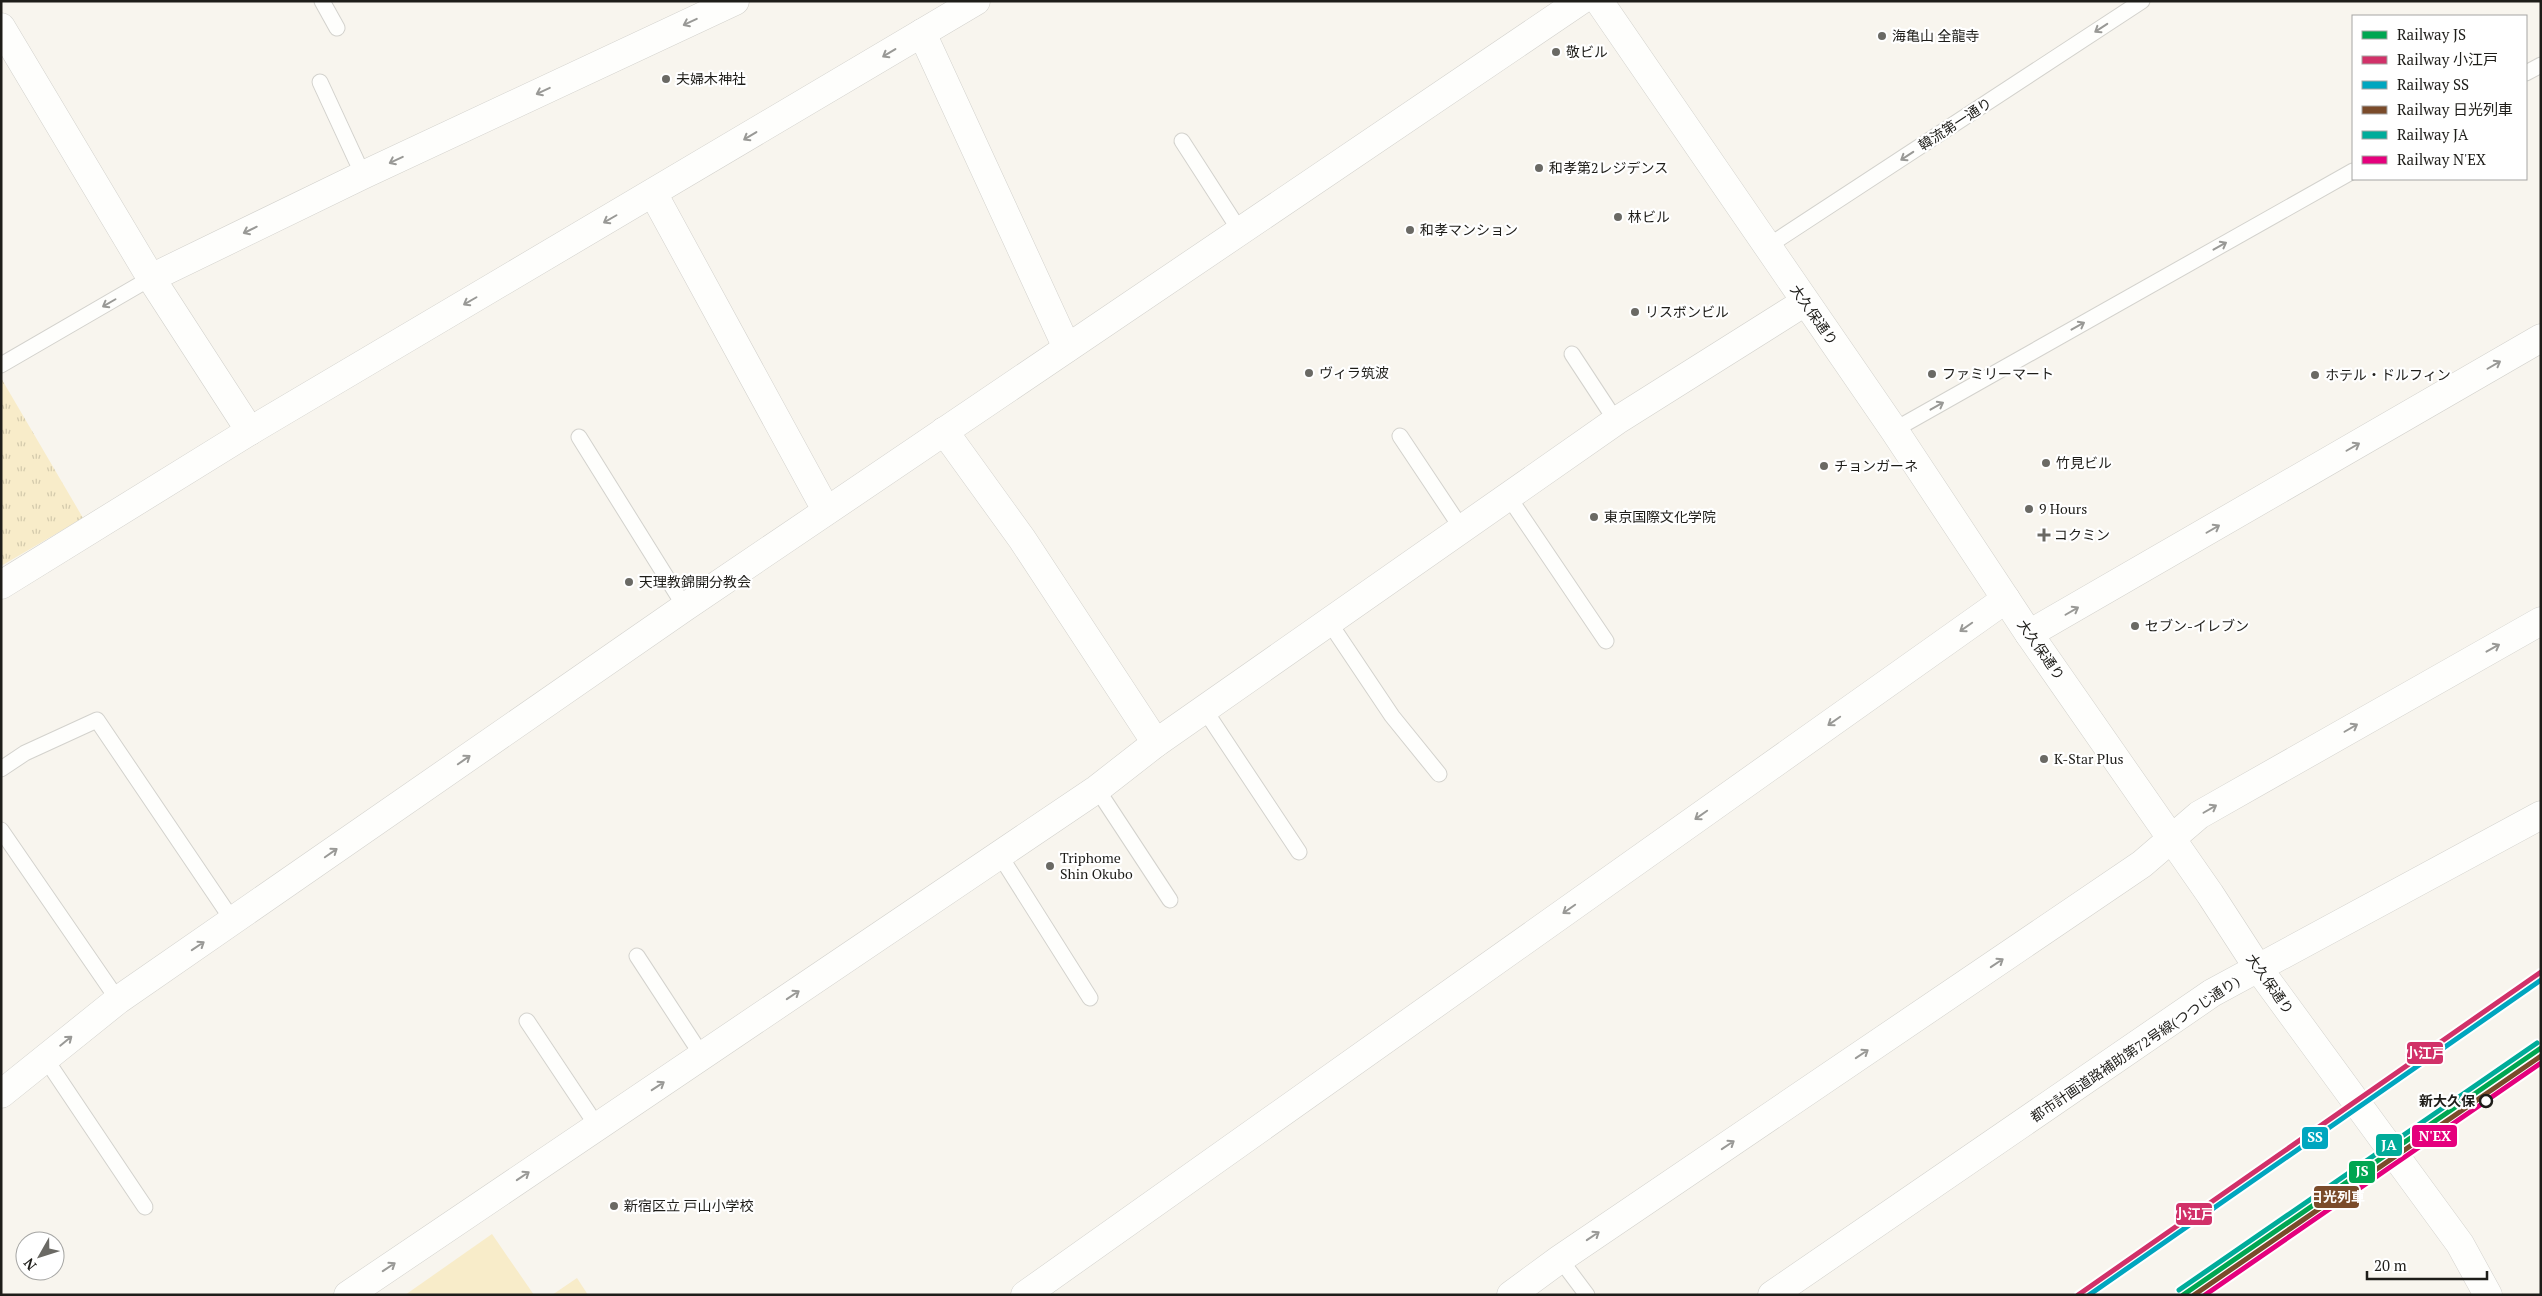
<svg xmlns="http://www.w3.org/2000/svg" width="2542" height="1296" font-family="'PT Serif','Noto Sans JP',serif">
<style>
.grass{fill:url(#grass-tufts)}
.pitch{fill:#f8ecc9}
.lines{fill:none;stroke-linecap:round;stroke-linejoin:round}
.lane-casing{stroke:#d3d2cd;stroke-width:17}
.street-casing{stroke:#d3d2cd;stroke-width:29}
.secondary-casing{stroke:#d3d2cd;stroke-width:29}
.lane{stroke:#fefefc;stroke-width:15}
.street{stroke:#fefefc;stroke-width:28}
.secondary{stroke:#fefefc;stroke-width:28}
.rail-1-casing{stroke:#fff;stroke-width:9}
.rail-2-casing{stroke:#fff;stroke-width:9}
.rail-3-casing{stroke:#fff;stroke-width:9}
.rail-4-casing{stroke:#fff;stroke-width:9}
.rail-5-casing{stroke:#fff;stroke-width:9}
.rail-6-casing{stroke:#fff;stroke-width:9}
.rail-1{stroke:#00a651;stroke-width:5}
.rail-2{stroke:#d13169;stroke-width:5}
.rail-3{stroke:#00a6bf;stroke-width:5}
.rail-4{stroke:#7a4b2a;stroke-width:5}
.rail-5{stroke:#00ac9a;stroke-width:5}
.rail-6{stroke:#e5007d;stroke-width:5}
.oneway{stroke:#999996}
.poi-dot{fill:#6a6964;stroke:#fff;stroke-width:2}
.stop-dot{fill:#fff;stroke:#1e1d19;stroke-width:2.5}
.labels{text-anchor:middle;stroke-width:4.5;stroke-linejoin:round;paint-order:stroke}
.poi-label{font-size:14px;fill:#1e1d19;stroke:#fff;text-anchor:start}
.street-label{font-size:14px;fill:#1e1d19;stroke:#fff}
.stop-label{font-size:14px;font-weight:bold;fill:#1e1d19;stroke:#fff;text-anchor:end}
.line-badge{stroke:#fff;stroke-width:2}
.badge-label{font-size:14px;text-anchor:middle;font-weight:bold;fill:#fff}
</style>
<defs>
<pattern id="grass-tufts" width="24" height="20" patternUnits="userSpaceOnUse" patternTransform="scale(1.25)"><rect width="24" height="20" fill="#f8ecc9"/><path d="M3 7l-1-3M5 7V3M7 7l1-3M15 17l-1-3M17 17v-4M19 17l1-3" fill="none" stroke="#d4caac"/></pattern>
</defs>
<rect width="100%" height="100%" fill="#f8f5ee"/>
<!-- grass -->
<polygon class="grass" points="1,378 83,518 1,566"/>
<!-- pitch -->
<g class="pitch">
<polygon points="492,1234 534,1295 405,1295"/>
<polygon points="577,1278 588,1295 552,1295"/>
</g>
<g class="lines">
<defs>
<g id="lane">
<polyline points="322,1 337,28"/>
<polyline points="2526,73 2541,65"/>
<polyline points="320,82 363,175"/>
<polyline points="1182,141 1240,231"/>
<polyline points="1768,246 2142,1"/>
<polyline points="1572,354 1616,421"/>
<polyline points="1,365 151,278"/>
<polyline points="1894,430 2353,171"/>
<polyline points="1400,436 1462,529"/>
<polyline points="579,437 685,607"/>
<polyline points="1508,496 1606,641"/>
<polyline points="1329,622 1392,716 1439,774"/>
<polyline points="1204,709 1299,852"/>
<polyline points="1,769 25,753 97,720 233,921"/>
<polyline points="1097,789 1170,900"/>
<polyline points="1,830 118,1000"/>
<polyline points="999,854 1090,998"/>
<polyline points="637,956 703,1057"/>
<polyline points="527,1021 597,1126"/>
<polyline points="45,1058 145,1207"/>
<polyline points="1560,1259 1587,1295"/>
</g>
<g id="street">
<polyline points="1,27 151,278 250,431"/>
<polyline points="922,33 1067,348"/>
<polyline points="653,193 826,510"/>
<polyline points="151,278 363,175 735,1"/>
<polyline points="944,431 1022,539 1156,743"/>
<polyline points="1,585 250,431 976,1"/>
<polyline points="2029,634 2541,338"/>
<polyline points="1,1094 118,1000 685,607 1580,1"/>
<polyline points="348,1295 1097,789 1156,743 1616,421 1805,302"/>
<polyline points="1025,1295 2006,599"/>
<polyline points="1511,1295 1560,1259 2142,864 2199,815 2541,621"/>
</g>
<g id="secondary">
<polyline points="1599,1 1894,430 2029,634 2210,894 2258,968 2460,1244 2488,1295"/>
<polyline points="1772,1295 2212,993 2541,815"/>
</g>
</defs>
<!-- lane casing -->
<use href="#lane" class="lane-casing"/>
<!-- street casing -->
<use href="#street" class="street-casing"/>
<!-- secondary casing -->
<use href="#secondary" class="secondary-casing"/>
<!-- lane -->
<use href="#lane" class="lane"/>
<!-- street -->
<use href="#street" class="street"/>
<!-- secondary -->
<use href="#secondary" class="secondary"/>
<defs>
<polyline id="rail-1" points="2183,1295 2541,1048"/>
<polyline id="rail-2" points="2078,1295 2541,972"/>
<polyline id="rail-3" points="2089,1295 2541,980"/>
<polyline id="rail-4" points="2194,1295 2541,1056"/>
<polyline id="rail-5" points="2179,1290 2537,1043"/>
<polyline id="rail-6" points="2205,1295 2541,1063"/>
</defs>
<!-- rail-1 casing -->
<use href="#rail-1" class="rail-1-casing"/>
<!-- rail-2 casing -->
<use href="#rail-2" class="rail-2-casing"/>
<!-- rail-3 casing -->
<use href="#rail-3" class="rail-3-casing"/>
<!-- rail-4 casing -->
<use href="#rail-4" class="rail-4-casing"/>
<!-- rail-5 casing -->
<use href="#rail-5" class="rail-5-casing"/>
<!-- rail-6 casing -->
<use href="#rail-6" class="rail-6-casing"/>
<!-- rail-1 -->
<use href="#rail-1" class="rail-1"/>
<!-- rail-2 -->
<use href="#rail-2" class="rail-2"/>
<!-- rail-3 -->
<use href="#rail-3" class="rail-3"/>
<!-- rail-4 -->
<use href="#rail-4" class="rail-4"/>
<!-- rail-5 -->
<use href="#rail-5" class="rail-5"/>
<!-- rail-6 -->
<use href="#rail-6" class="rail-6"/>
</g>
<!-- one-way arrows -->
<defs><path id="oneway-shaft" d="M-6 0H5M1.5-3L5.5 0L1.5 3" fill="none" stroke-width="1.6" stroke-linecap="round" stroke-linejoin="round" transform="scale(1.25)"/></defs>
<g class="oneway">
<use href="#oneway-shaft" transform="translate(690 22) rotate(155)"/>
<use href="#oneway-shaft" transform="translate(2101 28) rotate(147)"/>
<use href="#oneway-shaft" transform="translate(889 53) rotate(149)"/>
<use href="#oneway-shaft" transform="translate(543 91) rotate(155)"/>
<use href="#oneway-shaft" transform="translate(750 136) rotate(149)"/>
<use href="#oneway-shaft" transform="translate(1907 156) rotate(147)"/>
<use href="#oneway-shaft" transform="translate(396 160) rotate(155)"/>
<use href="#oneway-shaft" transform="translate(610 219) rotate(150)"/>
<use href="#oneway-shaft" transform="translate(250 230) rotate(154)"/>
<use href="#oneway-shaft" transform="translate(2220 246) rotate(-29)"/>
<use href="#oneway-shaft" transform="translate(470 301) rotate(150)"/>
<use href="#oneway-shaft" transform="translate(109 303) rotate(150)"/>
<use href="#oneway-shaft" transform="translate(2078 326) rotate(-29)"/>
<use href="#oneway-shaft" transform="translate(2494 365) rotate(-30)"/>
<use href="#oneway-shaft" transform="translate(1937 406) rotate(-29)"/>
<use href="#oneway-shaft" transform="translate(2353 447) rotate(-30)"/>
<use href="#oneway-shaft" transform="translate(2213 529) rotate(-30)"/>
<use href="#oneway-shaft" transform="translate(2072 611) rotate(-30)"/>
<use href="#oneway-shaft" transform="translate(1966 627) rotate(145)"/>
<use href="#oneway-shaft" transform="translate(2493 648) rotate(-29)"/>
<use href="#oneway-shaft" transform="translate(1834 721) rotate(145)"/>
<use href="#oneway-shaft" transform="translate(2351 728) rotate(-30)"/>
<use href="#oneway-shaft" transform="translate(464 760) rotate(-35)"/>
<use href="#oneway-shaft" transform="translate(2210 809) rotate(-30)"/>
<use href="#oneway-shaft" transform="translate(1701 815) rotate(145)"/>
<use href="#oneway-shaft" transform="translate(331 853) rotate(-35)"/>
<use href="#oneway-shaft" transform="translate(1569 909) rotate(145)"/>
<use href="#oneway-shaft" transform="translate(198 946) rotate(-34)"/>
<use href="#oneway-shaft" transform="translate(1997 963) rotate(-34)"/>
<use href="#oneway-shaft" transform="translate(793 995) rotate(-34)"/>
<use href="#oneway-shaft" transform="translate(66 1041) rotate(-39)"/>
<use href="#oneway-shaft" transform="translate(1862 1054) rotate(-34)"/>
<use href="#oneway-shaft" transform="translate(658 1086) rotate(-33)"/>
<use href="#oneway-shaft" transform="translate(1728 1145) rotate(-34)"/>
<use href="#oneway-shaft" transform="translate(523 1176) rotate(-34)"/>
<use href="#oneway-shaft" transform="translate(1593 1236) rotate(-34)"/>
<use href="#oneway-shaft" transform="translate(389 1267) rotate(-34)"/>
</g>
<!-- markers -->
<g class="poi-dot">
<circle cx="1882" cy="36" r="5"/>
<circle cx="1556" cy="52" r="5"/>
<circle cx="666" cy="79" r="5"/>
<circle cx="1539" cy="168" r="5"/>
<circle cx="1618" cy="217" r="5"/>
<circle cx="1410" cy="230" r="5"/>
<circle cx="1635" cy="312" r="5"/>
<circle cx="1309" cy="373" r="5"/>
<circle cx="1932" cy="374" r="5"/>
<circle cx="2315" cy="375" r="5"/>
<circle cx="2046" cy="463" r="5"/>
<circle cx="1824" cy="466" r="5"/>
<circle cx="2029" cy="509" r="5"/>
<circle cx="1594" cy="517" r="5"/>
<path d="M2041.5 527.5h5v5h5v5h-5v5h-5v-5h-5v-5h5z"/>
<circle cx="629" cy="582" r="5"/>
<circle cx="2135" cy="626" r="5"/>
<circle cx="2044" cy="759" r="5"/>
<circle cx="1050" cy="866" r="5"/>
<circle cx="614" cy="1206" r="5"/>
</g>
<circle class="stop-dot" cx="2486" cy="1101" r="6"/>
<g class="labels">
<!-- poi labels -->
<g class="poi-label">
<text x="1892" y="41">海亀山 全龍寺</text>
<text x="1566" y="57">敬ビル</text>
<text x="676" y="84">夫婦木神社</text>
<text x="1549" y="173">和孝第2レジデンス</text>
<text x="1628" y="222">林ビル</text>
<text x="1420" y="235">和孝マンション</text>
<text x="1645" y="317">リスボンビル</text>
<text x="1319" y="378">ヴィラ筑波</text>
<text x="1942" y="379">ファミリーマート</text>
<text x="2325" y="380">ホテル・ドルフィン</text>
<text x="2056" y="468">竹見ビル</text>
<text x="1834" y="471">チョンガーネ</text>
<text x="2039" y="514">9 Hours</text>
<text x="1604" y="522">東京国際文化学院</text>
<text x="2054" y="540">コクミン</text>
<text x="639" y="587">天理教錦開分教会</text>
<text x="2145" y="631">セブン-イレブン</text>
<text x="2054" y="764">K-Star Plus</text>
<text x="1060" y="863">Triphome<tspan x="1060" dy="16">Shin Okubo</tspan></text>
<text x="624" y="1211">新宿区立 戸山小学校</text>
</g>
<!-- street labels -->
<g class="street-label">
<text transform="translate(1955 124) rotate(-33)" y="5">韓流第一通り</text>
<text transform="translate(1814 315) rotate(55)" y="5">大久保通り</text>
<text transform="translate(2041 650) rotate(55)" y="5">大久保通り</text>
<text transform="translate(2270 984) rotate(55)" y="5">大久保通り</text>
<text transform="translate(2135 1049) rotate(-34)" y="5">都市計画道路補助第72号線(つつじ通り)</text>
</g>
<!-- stop labels -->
<g class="stop-label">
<text x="2475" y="1106">新大久保</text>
</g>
</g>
<g class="line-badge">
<rect x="2406" y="1041" width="38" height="24" rx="5" fill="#d13169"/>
<rect x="2411" y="1124" width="47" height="24" rx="5" fill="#e5007d"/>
<rect x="2301" y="1126" width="28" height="24" rx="5" fill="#00a6bf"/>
<rect x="2375" y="1133" width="28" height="24" rx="5" fill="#00ac9a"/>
<rect x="2348" y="1160" width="28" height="24" rx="5" fill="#00a651"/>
<rect x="2313" y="1185" width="47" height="24" rx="5" fill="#7a4b2a"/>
<rect x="2175" y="1202" width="38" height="24" rx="5" fill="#d13169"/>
</g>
<g class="badge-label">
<text x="2425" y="1058">小江戸</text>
<text x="2435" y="1141">N'EX</text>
<text x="2315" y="1142">SS</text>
<text x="2389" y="1150">JA</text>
<text x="2362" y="1176">JS</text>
<text x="2337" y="1202">日光列車</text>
<text x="2194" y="1219">小江戸</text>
</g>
<!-- border -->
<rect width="2542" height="1296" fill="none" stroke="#1e1d19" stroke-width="5"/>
<!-- legend -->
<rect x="2352" y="15" width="175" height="165" fill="#ffffff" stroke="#a5a5a3"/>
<rect x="2362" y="31" width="25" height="8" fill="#00a651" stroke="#a5a5a3"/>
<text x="2397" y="40" font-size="15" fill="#1e1d19">Railway JS</text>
<rect x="2362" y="56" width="25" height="8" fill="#d13169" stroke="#a5a5a3"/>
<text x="2397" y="65" font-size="15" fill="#1e1d19">Railway 小江戸</text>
<rect x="2362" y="81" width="25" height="8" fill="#00a6bf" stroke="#a5a5a3"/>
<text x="2397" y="90" font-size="15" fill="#1e1d19">Railway SS</text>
<rect x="2362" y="106" width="25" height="8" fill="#7a4b2a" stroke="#a5a5a3"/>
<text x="2397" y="115" font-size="15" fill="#1e1d19">Railway 日光列車</text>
<rect x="2362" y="131" width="25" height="8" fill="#00ac9a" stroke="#a5a5a3"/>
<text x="2397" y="140" font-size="15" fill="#1e1d19">Railway JA</text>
<rect x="2362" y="156" width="25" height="8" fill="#e5007d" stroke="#a5a5a3"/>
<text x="2397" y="165" font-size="15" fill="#1e1d19">Railway N'EX</text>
<!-- north arrow -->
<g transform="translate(40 1256) rotate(231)"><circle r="24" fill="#ffffff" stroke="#a5a5a3"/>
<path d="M0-4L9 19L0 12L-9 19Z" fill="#6a6964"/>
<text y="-8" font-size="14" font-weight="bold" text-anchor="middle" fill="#1e1d19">N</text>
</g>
<!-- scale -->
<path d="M2367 1271v8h120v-8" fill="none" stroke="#1e1d19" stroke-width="2.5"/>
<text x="2374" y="1271" font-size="15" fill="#1e1d19" stroke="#ffffff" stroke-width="4" paint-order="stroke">20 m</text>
</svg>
